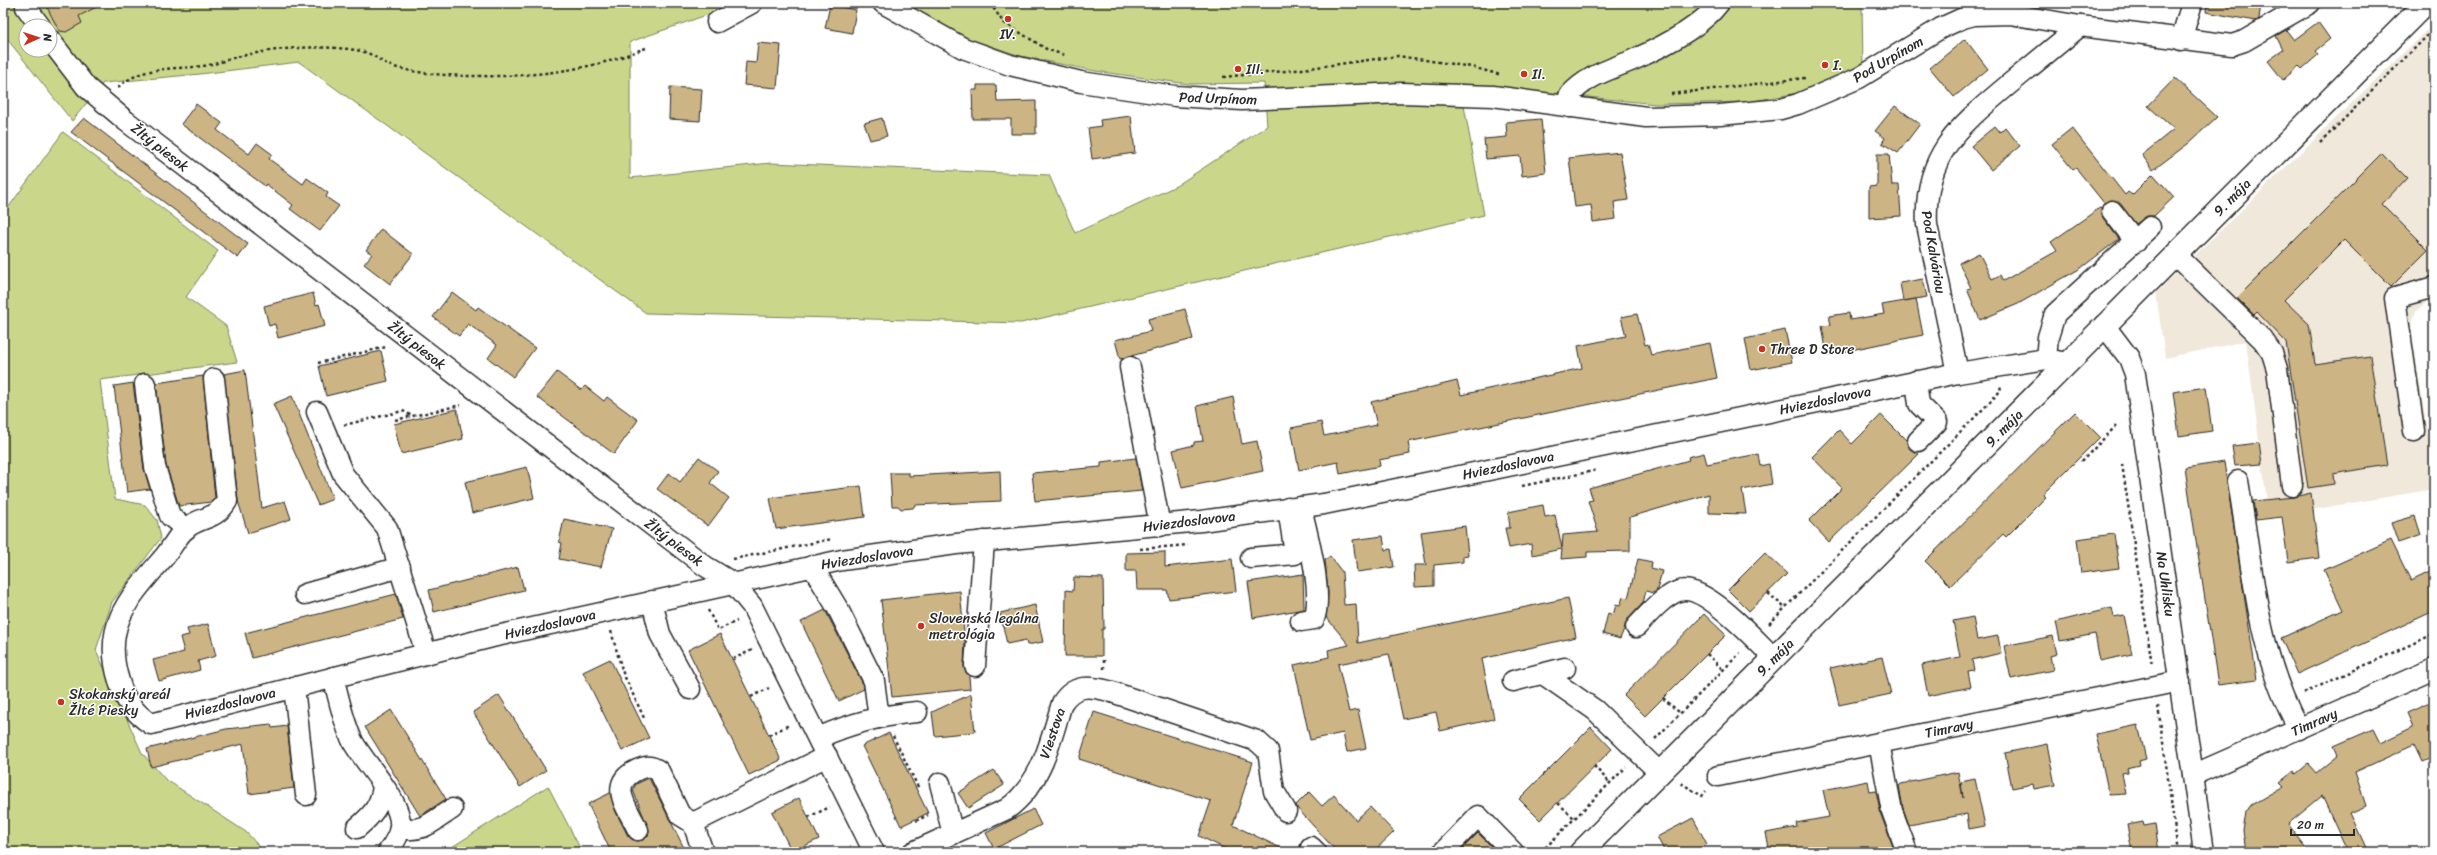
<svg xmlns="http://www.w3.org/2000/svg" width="2437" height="855" font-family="Sriracha,sans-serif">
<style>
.built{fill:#f0e8da}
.green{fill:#cad78b;stroke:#7a815b;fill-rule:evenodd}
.building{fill:#ccb484;stroke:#2b2b2b}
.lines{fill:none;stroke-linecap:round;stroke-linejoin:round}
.minor-casing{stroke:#2b2b2b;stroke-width:23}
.major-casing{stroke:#2b2b2b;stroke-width:25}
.path{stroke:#2b2b2b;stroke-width:2.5;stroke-dasharray:3 3;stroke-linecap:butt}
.minor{stroke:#fff;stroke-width:20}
.major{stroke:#fff;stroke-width:22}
.poi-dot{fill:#c8321e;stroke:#fff;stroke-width:1.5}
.labels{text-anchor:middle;stroke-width:3;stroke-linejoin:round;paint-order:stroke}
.poi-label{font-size:14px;fill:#2b2b2b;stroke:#fff;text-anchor:start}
.street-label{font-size:14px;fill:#2b2b2b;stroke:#fff}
</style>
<rect width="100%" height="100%" fill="#fff"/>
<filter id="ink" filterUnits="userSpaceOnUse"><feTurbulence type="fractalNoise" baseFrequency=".025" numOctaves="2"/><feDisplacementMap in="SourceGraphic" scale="8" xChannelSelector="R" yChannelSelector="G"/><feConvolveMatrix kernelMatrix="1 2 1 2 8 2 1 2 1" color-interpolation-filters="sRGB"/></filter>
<g filter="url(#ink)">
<!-- built -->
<polygon class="built" points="2434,23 2434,300 2427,302 2416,311 2411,327 2434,474 2434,489 2269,517 2246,341 2165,358 2156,293"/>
<!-- green -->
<g class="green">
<path d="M 3,3 L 728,3 L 715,12 L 630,42 L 630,178 L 771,163 L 1049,175 L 1075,233 L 1176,186 L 1267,126 L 1264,83 L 1188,84 L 1095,71 L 1021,56 L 967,38 L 904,3 L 1862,3 L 1863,68 L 1815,90 L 1748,102 L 1656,104 L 1460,84 L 1484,215 L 1021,323 L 646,313 L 299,62 L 200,74 L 103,83 L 72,121 L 8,40 L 3,38 ZM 26,26 L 50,26 L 50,50 L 26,50 Z"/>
<polygon points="63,132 218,251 186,297 226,326 237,362 100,380 115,499 145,505 157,520 161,538 112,602 96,650 142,753 165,779 246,832 264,852 3,852 3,215"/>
<polygon points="548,786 582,852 444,852"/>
</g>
<!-- building -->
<g class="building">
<polygon points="45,3 104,3 79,16 82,23 66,32 60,31 57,27"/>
<polygon points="2207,3 2261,3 2259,19 2256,21 2206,12"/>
<polygon points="830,5 856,10 852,33 825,28"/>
<polygon points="2318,22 2330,39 2315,51 2318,55 2302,69 2299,66 2283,80 2268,61 2283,50 2276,36 2286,30 2294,40"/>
<polygon points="1965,39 1988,69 1954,97 1930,68"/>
<polygon points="758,43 781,45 777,88 744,85 746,62 756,63"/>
<polygon points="2175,78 2217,117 2189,143 2153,170 2142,155 2174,129 2148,106"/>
<polygon points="977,85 996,85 997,102 1036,101 1036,134 1011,134 1011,119 973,119 972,90 977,90"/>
<polygon points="670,87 702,89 700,121 669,119"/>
<polygon points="196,104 222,123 217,130 249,154 257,143 272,154 269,159 303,184 307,178 328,193 326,197 339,206 320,231 290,209 293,205 266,184 265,186 181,124"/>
<polygon points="1895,106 1920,124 1898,153 1882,143 1885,138 1875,131"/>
<polygon points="1131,116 1135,153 1092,159 1088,128 1101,126 1100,120"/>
<polygon points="84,118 248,244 238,258 71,132"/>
<polygon points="882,118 887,136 870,140 864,123"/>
<polygon points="1541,119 1546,173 1522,176 1520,156 1486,159 1484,139 1507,137 1506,122"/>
<polygon points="1995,126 2000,132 2005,127 2020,146 1991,170 1971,146"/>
<polygon points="2072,128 2125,195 2128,192 2132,195 2153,174 2174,197 2154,216 2147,216 2136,224 2117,201 2110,200 2104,203 2076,168 2073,170 2052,144"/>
<polygon points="1620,152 1628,200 1614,202 1616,219 1593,222 1591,205 1575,207 1569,158"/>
<polygon points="2382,153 2407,178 2382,204 2428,250 2391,287 2344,240 2284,300 2309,324 2315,364 2370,356 2387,465 2333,474 2334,484 2308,488 2286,342 2257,312 2254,315 2237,298"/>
<polygon points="1877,154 1889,154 1892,185 1899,185 1901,216 1869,218 1869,187 1877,186"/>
<polygon points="2101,207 2103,218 2119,239 2081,268 2018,304 1980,320 1967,289 1971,288 1959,263 1979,253 1992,279 2000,275 2003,281 2057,251 2051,242"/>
<polygon points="381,229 413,254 390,284 364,264 372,254 366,250"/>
<polygon points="1923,279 1927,297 1903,301 1900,283"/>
<polygon points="452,292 476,310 478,307 535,348 513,377 488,358 497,345 468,324 459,336 433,317"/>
<polygon points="313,293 316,305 319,304 325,326 278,338 275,324 269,326 264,306"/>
<polygon points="1916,299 1923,335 1827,355 1822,326 1831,325 1829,316 1849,313 1850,320 1884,314 1882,305"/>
<polygon points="1185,309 1193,339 1120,359 1115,340 1151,331 1148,319"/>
<polygon points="1637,314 1645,345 1648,344 1651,355 1710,343 1717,378 1408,442 1410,454 1379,460 1380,466 1340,474 1338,462 1299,470 1291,428 1321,422 1324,436 1377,425 1371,402 1457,381 1461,395 1582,368 1578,346 1626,336 1621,317"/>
<polygon points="1785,330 1792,362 1751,370 1745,339"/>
<polygon points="381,351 388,381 326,396 319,366"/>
<polygon points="245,370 262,508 285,501 291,519 248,533 238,501 224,374"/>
<polygon points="557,372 581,390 585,386 604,401 607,397 638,420 614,454 537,397"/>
<polygon points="203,376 215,498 211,502 179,506 166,465 156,383"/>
<polygon points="133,383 144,469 150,489 127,492 114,386"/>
<polygon points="2206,387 2212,431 2179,436 2173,392"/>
<polygon points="292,396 333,499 318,505 273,404"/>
<polygon points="1233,397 1242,444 1257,441 1263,471 1182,488 1173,450 1194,445 1194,442 1203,441 1197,406"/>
<polygon points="457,409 463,439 401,454 394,424"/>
<polygon points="2075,412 2100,437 2043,494 2046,497 2006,537 2003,534 1950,586 1925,561"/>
<polygon points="1881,415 1907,441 1910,449 1919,454 1829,542 1809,521 1842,488 1812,457 1839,430 1852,444"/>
<polygon points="2259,443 2262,464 2235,466 2232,446"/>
<polygon points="1704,453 1707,464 1758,454 1760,466 1769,464 1772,484 1742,490 1746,514 1709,513 1709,494 1630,517 1630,551 1587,552 1587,557 1561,559 1562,549 1532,555 1531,544 1509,548 1505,528 1510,528 1508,512 1543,505 1545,517 1555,515 1562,548 1563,535 1598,532 1588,501 1593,500 1589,488 1689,460 1688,457"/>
<polygon points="699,457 718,471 710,483 729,498 708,526 657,489 669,473 680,482"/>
<polygon points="1136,458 1142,491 1035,501 1032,473 1101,467 1101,462"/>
<polygon points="2224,462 2257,680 2218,685 2185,468"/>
<polygon points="527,467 534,498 472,513 465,482"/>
<polygon points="1000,471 1001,501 915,505 913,508 901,509 898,506 892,506 890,473 909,473 909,476"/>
<polygon points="861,486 865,517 776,529 770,498"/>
<polygon points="2311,493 2319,558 2288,562 2282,517 2256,520 2253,501 2294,497"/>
<polygon points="2415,516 2421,535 2398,543 2391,523"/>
<polygon points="564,519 612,529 601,567 559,559 562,543 559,542"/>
<polygon points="1465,526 1468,555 1463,556 1463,562 1434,565 1434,586 1415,587 1414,565 1426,565 1421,532"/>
<polygon points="2114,534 2119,568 2081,573 2077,539"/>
<polygon points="1383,536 1385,550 1391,549 1394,567 1357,572 1353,540"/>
<polygon points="2391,540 2411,581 2434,570 2434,611 2297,674 2281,638 2343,610 2324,570"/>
<polygon points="1165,552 1165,567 1232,559 1236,591 1169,599 1167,590 1137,590 1136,571 1126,571 1126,553"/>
<polygon points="1765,553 1787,574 1749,611 1728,590"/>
<polygon points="1330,556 1342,572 1344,605 1356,604 1358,643 1568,598 1576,637 1482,659 1494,719 1440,731 1436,712 1403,719 1389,654 1338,664 1349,712 1358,710 1366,748 1347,752 1343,733 1310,740 1294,665 1329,657 1328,650 1349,645 1326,617 1328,593 1325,560"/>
<polygon points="1638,559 1652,562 1651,568 1662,571 1657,590 1653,593 1646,591 1643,603 1628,619 1620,639 1603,634 1608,613 1613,615 1616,605 1620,606 1623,597 1628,598"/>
<polygon points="518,567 524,590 434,612 429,590"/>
<polygon points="1303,574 1304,609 1253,618 1248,582"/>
<polygon points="1074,577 1103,578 1104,629 1102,629 1102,656 1065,656 1066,590 1073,591"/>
<polygon points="960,591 965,642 964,666 969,676 970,689 892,697 881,600"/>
<polygon points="396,594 403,619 252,658 245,633"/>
<polygon points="1035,605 1043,642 1027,645 1026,640 1007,644 1000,613"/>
<polygon points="2112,608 2114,617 2124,615 2132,654 2100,661 2095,634 2060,641 2056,622"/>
<polygon points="825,610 863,684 864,689 839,701 801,622"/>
<polygon points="1704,614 1726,635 1645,716 1624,695"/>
<polygon points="1973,617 1977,640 1998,636 2001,653 1972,660 1974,670 1968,671 1971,687 1928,696 1922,665 1960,657 1953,621"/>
<polygon points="208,624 216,656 198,661 200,670 159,681 153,660 184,652 180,637 189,635 187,629"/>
<polygon points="720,634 781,760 749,775 688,650"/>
<polygon points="2053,636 2057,654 2050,656 2053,670 2011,679 2004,646"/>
<polygon points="1882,657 1891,694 1839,705 1830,668"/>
<polygon points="610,659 649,738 622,751 583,672"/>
<polygon points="971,694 975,732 935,736 932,712"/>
<polygon points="499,695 546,770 520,787 473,712"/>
<polygon points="2434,701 2434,757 2422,762 2414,745 2355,772 2366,806 2350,813 2368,852 2348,852 2322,796 2288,824 2310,852 2246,852 2243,831 2246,812 2251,805 2284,786 2280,782 2294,771 2296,774 2308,764 2316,773 2338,755 2334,746 2373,729 2380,743 2413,727 2407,713"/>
<polygon points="391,710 446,799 420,816 365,727"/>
<polygon points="1094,712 1253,762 1233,825 1289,852 1232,852 1199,836 1211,801 1079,759"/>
<polygon points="271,724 272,728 287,726 294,788 249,794 243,744 151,767 147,749 226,729"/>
<polygon points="2138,725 2146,759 2139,761 2140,765 2127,768 2128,772 2122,773 2126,794 2109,795 2096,734"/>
<polygon points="1591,727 1612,749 1540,820 1519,799"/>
<polygon points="889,733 928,813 901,826 862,746"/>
<polygon points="2047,744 2055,785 2034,789 2033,784 2012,788 2005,753"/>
<polygon points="994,770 1004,785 968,808 958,793"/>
<polygon points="1958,772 1963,798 1961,782 1975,779 1985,826 1969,829 1967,814 1909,825 1903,808 1899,786 1901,784"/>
<polygon points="649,778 686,852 611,852 588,804 610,793 615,810 628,836 637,841 643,840 648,836 649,830 633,790 636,784"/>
<polygon points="1868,781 1870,792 1876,791 1881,815 1895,852 1770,852 1766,833 1797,827 1796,823 1829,817 1823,790"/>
<polygon points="1309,792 1322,806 1334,795 1356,820 1370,807 1394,832 1373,852 1337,852 1297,808 1296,805"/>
<polygon points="799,798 819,839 792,852 772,812"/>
<polygon points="1033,809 1041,825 994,849 986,833"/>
<polygon points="1693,818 1707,844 1693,852 1665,852 1657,837"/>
<polygon points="2143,822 2144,826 2155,824 2159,852 2132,852 2127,825"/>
<polygon points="1478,833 1497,852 1459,852"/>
</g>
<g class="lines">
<defs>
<g id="minor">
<polyline points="883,3 963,48 1010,65 1081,82 1175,96 1242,100 1402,93 1493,96 1646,117 1720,115 1781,109 1798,104 1859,78 1941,28 1963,18 1974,15 2010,14 2080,26 2232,45 2244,41 2310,3"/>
<polyline points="26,7 40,26"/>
<polyline points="717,22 752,3"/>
<polyline points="50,40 86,87 126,121 705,566 733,583 752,606 874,852"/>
<polyline points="2181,40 2192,3"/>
<path d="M 1570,107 L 1569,96 C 1586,76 1609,70 1633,60 C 1660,48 1701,27 1719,3"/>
<polyline points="2112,211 2136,242"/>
<polyline points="2175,254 2263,340 2272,353 2277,369 2292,486"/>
<polyline points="2104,325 2129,358 2135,374 2204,852"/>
<polyline points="2046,359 2048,337 2055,314 2150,227"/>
<polyline points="1130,367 1160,526"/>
<path d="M 1958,373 L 1927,225 C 1923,156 1958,127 2007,86 C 2031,66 2056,46 2080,26"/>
<path d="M 214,379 L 227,501 C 215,521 200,516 185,529 C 177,537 172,547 165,556 C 131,596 101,624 119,681 C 124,700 134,713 151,724 L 492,637 L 842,560 L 956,544 L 1201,521 L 1324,504 L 1958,373 L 2046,359 L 2067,363"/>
<polyline points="1916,381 1919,404 1937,422 1918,441"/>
<polyline points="145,384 155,467 170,516 186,529"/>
<polyline points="317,412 343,474 387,528 426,653"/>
<polyline points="2414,431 2395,298 2434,287"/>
<path d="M 2238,481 C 2252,563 2257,655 2299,729"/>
<path d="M 1301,507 C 1307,535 1324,592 1314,619 L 1301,621"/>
<polyline points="1251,558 1295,554 1288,508"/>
<polyline points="812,566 838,609 874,681 879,718"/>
<polyline points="305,594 400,567"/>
<polyline points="652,601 660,634 690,689"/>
<path d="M 1636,627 C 1648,615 1663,596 1679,591 C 1704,582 1756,641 1774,658"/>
<polyline points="975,666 984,541"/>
<polyline points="1543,674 1595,710 1660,773"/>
<path d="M 333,677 C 339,698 343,722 353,742 C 365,764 403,802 400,827 C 399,836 393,845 388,852"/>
<polyline points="1513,681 1565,668"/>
<polyline points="294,687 306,795"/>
<path d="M 818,738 C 849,724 883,715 917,712"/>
<polyline points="1879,743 1892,811 1907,852"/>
<polyline points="2193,775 2434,669"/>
<polyline points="1718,776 2180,681"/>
<polyline points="940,783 953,834"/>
<polyline points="693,823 827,756"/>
<path d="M 357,828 C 372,815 380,807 383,787"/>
<path d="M 400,828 C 424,833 433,821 452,809"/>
<path d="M 638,830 C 627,807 607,784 637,770 C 646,766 651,765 659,771 L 680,815 L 693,823 L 703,852"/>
<polyline points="1311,847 1316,852"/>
<path d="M 913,852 L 1007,809 C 1042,783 1050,743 1062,703 C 1074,684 1090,686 1109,691 L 1257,741 L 1268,751 L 1274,791 L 1286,811"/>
<polyline points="1443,852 1478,816 1513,852"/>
</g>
<polyline id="major" points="1581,852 2426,3"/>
</defs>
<!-- minor casing -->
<use href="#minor" class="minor-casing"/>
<!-- major casing -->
<use href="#major" class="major-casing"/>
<!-- path -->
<g class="path">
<polyline points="990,3 1003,22 1048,50 1065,55"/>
<polyline points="1223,77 1295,70 1398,56 1472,67 1501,75"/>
<path d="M 118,88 C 143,63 177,71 209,65 C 220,63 230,58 241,56 C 278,48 323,44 361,51 C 372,53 381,62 391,66 C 417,74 450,76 478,76 C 518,77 562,73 601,63 C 616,60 631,53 646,48"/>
<polyline points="1671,94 1805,78"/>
<polyline points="2320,143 2434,29"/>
<polyline points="318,363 386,347"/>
<polyline points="395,420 461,405"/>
<polyline points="344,425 403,411 412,416"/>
<polyline points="2081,462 2116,426"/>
<polyline points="2122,464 2152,665"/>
<polyline points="1522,486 1598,470"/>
<polyline points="1140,549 1188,545"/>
<polyline points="733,559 832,539"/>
<polyline points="1768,593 1785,608"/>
<polyline points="708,610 718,630 737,621"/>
<polyline points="1769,624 1989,403 2001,390 2000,386"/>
<polyline points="611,631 623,673 645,720"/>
<polyline points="1707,654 1723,670"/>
<polyline points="733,659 752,650"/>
<polyline points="1104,669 1104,660"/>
<polyline points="2304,693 2434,634"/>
<polyline points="751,697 769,688"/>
<polyline points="1663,698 1680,713"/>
<polyline points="2158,706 2178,852"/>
<polyline points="769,735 789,725"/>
<polyline points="893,736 919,789"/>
<polyline points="1655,739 1740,653"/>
<polyline points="1594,766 1610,783"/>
<polyline points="1681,783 1702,796 1706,791"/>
<polyline points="1558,803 1575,819"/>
<polyline points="808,817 830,807"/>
<polyline points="916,821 928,815"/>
<polyline points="1541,852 1626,767"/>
</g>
<!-- minor -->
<use href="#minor" class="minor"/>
<!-- major -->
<use href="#major" class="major"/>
</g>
</g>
<!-- markers -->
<g class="poi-dot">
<circle cx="1008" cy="19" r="4"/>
<circle cx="1825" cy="65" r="4"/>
<circle cx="1238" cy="69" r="4"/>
<circle cx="1524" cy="74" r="4"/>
<circle cx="1762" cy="349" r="4"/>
<circle cx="921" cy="626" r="4"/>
<circle cx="61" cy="702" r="4"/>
</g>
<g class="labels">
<!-- poi labels -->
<g class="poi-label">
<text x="1008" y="39" text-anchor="middle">IV.</text>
<text x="1833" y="70">I.</text>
<text x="1246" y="74">III.</text>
<text x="1532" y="79">II.</text>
<text x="1770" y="354">Three D Store</text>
<text x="929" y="623">Slovenská legálna<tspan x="929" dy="16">metrológia</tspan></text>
<text x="69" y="699">Skokanský areál<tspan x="69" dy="16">Žlté Piesky</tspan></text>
</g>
<!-- street labels -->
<g class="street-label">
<text transform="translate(1888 59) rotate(-30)" y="5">Pod Urpínom</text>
<text transform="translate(1218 98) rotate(2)" y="5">Pod Urpínom</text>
<text transform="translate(160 147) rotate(38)" y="5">Žltý piesok</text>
<text transform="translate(2232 197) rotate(-45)" y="5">9. mája</text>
<text transform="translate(1934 252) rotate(80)" y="5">Pod Kalváriou</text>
<text transform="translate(417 345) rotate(38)" y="5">Žltý piesok</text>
<text transform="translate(1825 400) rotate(-12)" y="5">Hviezdoslavova</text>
<text transform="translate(2004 428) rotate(-45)" y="5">9. mája</text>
<text transform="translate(1508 465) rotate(-12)" y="5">Hviezdoslavova</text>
<text transform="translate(1189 521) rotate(-7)" y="5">Hviezdoslavova</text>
<text transform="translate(674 542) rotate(37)" y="5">Žltý piesok</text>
<text transform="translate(867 557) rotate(-9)" y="5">Hviezdoslavova</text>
<text transform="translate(2166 584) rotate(82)" y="5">Na Uhlisku</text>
<text transform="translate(550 624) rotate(-13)" y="5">Hviezdoslavova</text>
<text transform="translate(1775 657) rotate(-45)" y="5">9. mája</text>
<text transform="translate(230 703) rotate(-14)" y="5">Hviezdoslavova</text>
<text transform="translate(2314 722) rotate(-24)" y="5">Timravy</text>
<text transform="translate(1949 728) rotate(-12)" y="5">Timravy</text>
<text transform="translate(1052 733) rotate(-71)" y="5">Viestova</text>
</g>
</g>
<!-- margin -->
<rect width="2437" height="855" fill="none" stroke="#fff" stroke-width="16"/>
<rect x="8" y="8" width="2421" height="839" fill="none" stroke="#2b2b2b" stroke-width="1.5" filter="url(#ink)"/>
<!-- north arrow -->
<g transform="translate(38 38) rotate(87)"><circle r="19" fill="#ffffff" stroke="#aaaaaa"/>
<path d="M0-3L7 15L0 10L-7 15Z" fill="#c8321e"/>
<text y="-6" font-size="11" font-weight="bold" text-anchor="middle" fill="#2b2b2b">N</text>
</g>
<!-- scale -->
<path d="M2291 829v6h63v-6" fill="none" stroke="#2b2b2b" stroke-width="2"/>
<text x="2297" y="829" font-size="12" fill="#2b2b2b" stroke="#ffffff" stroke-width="3" paint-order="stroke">20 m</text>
</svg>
